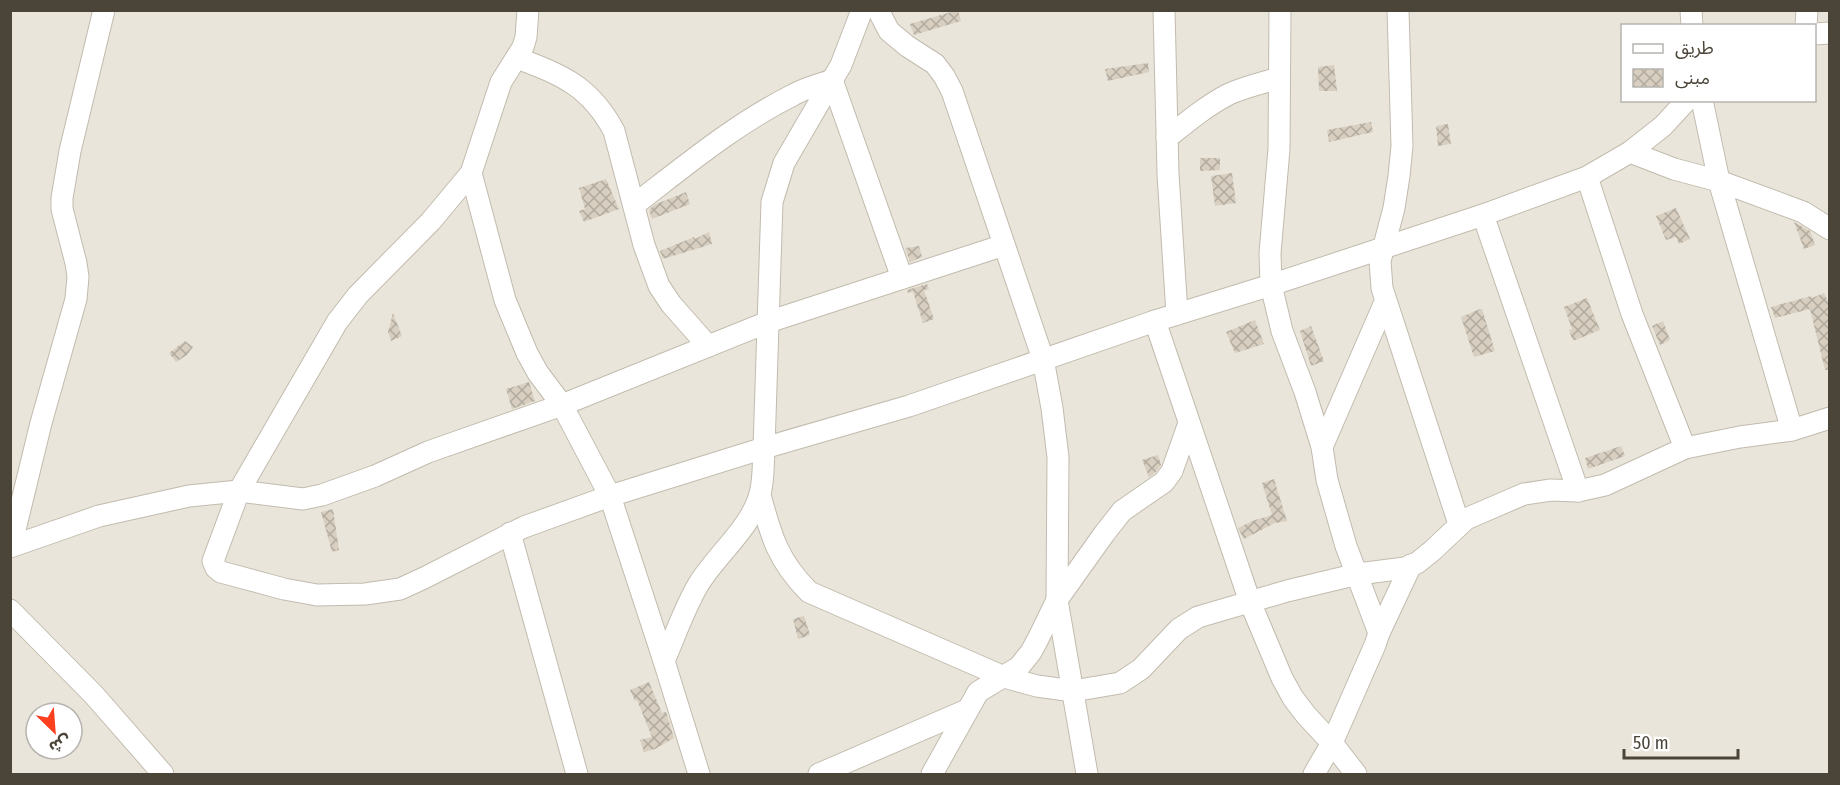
<svg xmlns="http://www.w3.org/2000/svg" width="1840" height="785" font-family="'Fira Sans Condensed','Noto Sans Arabic',sans-serif">
<style>
.residential{fill:#eae5da;fill-rule:evenodd}
.building{fill:url(#building-cross-hatch)}
.lines{fill:none;stroke-linecap:round;stroke-linejoin:round}
.minor-casing{stroke:#c2bbae;stroke-width:23}
.minor{stroke:#fff;stroke-width:21}
</style>
<defs>
<pattern id="building-cross-hatch" width="8" height="8" patternUnits="userSpaceOnUse" patternTransform="scale(1.5)"><rect width="8" height="8" fill="#d8cfc1"/><path d="M0 0l8 8M0 8l8-8" fill="none" stroke="#b1aa9e"/></pattern>
</defs>
<rect width="100%" height="100%" fill="#f6f3ec"/>
<!-- residential -->
<path class="residential" d="M 11,11 L 1829,11 L 1829,774 L 11,774 ZM 1622,26 L 1814,26 L 1814,100 L 1622,100 ZM 36,713 L 72,713 L 72,749 L 36,749 Z"/>
<!-- building -->
<g class="building">
<polygon points="958,10 961,21 914,35 910,24"/>
<polygon points="1148,63 1149,72 1108,81 1105,69"/>
<polygon points="1334,65 1337,91 1319,91 1318,67"/>
<polygon points="1371,122 1373,132 1329,142 1327,130"/>
<polygon points="1448,124 1451,144 1438,146 1436,126"/>
<polygon points="1200,158 1220,158 1220,170 1200,171"/>
<polygon points="1232,173 1236,203 1215,206 1211,176"/>
<polygon points="606,179 619,209 584,222 579,211 585,209 579,188"/>
<polygon points="686,192 690,204 652,219 649,210 654,205"/>
<polygon points="1676,208 1690,239 1679,244 1676,237 1666,240 1656,216"/>
<polygon points="1794,222 1810,231 1815,245 1804,249"/>
<polygon points="709,232 712,244 663,259 660,251 694,237 695,239"/>
<polygon points="919,246 922,257 910,262 905,248"/>
<polygon points="927,284 929,289 924,290 934,319 923,323 913,292 908,293 907,290"/>
<polygon points="1824,293 1830,305 1830,370 1825,370 1810,309 1775,318 1771,307 1811,296 1812,298"/>
<polygon points="1587,298 1600,330 1573,341 1569,330 1572,329 1564,307"/>
<polygon points="1480,309 1482,309 1495,351 1474,357 1461,317"/>
<polygon points="393,313 402,336 391,341 388,332"/>
<polygon points="1255,320 1264,344 1235,353 1226,332"/>
<polygon points="1663,321 1670,340 1660,345 1652,326"/>
<polygon points="1311,326 1324,361 1311,366 1300,331"/>
<polygon points="185,341 193,347 187,355 176,362 169,353"/>
<polygon points="529,382 535,401 512,409 506,389"/>
<polygon points="1621,446 1625,456 1588,469 1585,458"/>
<polygon points="1158,455 1161,465 1155,473 1149,477 1142,460"/>
<polygon points="1274,479 1287,521 1275,523 1244,539 1238,528 1252,521 1272,515 1262,483"/>
<polygon points="333,509 339,550 332,552 321,512"/>
<polygon points="804,616 810,635 798,639 793,619"/>
<polygon points="649,682 662,713 666,712 674,738 655,749 644,752 640,740 652,737 637,700 635,701 630,690"/>
</g>
<g class="lines">
<defs>
<g id="minor">
<polyline points="528,10 526,37 523,47 501,82 471,173 431,221 358,295 337,322 239,491 213,561 216,568 221,572 284,589 317,595 365,594 400,589 424,578 524,527 610,496 764,448 909,406 1155,321 1271,285 1483,215 1587,177 1630,152 1663,126 1687,100"/>
<polyline points="878,10 889,31 907,46 935,64 944,76 952,91 1043,359 1052,408 1058,457 1057,600 1087,774"/>
<polyline points="1164,10 1168,174 1177,314"/>
<polyline points="1280,10 1279,149 1270,253 1271,285 1282,331 1305,392 1322,447 1327,480 1346,546 1379,633"/>
<polyline points="1398,10 1402,146 1399,176 1394,208 1380,261 1382,288 1459,524"/>
<polyline points="1691,10 1692,26"/>
<polyline points="1806,26 1807,10"/>
<polyline points="1814,34 1830,33"/>
<path d="M 517,58 C 562,75 590,86 614,131 L 644,245 L 659,286 L 671,304 L 708,346"/>
<polyline points="1702,100 1719,181 1792,430"/>
<path d="M 1167,138 C 1187,122 1206,106 1229,94 C 1245,87 1262,83 1279,78"/>
<polyline points="1630,152 1674,169 1719,181 1803,212 1830,229"/>
<polyline points="471,173 505,300 527,353 538,373 562,405 610,496 664,661 699,774"/>
<polyline points="1587,177 1632,314 1685,448"/>
<path d="M 634,205 C 685,166 735,124 793,95 C 805,88 819,85 832,80 L 902,278"/>
<polyline points="1483,215 1578,491"/>
<polyline points="1155,321 1250,602 1282,678 1293,698 1306,715 1332,743 1356,774"/>
<polyline points="1322,447 1385,302"/>
<path d="M 760,495 C 771,536 778,561 809,592 L 1004,677 L 1037,686 L 1073,691 L 1120,683 L 1141,669 L 1179,629 L 1198,617 L 1287,591 L 1358,574 L 1405,568 L 1417,563 L 1432,551 L 1466,519 L 1524,494 L 1551,490 L 1578,491 L 1605,485 L 1685,448 L 1740,437 L 1792,430 L 1830,418"/>
<polyline points="510,533 577,774"/>
<polyline points="11,546 41,423 76,299 78,277 76,263 62,209 62,198 70,151 104,10"/>
<polyline points="10,547 99,516 189,496 239,491 303,499 322,495 375,476 428,452 562,405 768,322 1004,245"/>
<polyline points="10,610 94,695 163,774"/>
<path d="M 664,661 C 675,636 684,609 698,585 C 716,555 751,528 760,494 C 764,479 763,463 764,448 L 772,202 L 784,163 L 841,65 L 862,10"/>
<polyline points="819,774 967,710"/>
<polyline points="932,774 978,692 1019,667 1031,652 1038,639 1057,600 1104,534 1122,511 1164,482 1172,471 1189,423"/>
<polyline points="1314,774 1332,743 1375,645 1379,633 1411,565"/>
</g>
</defs>
<!-- minor casing -->
<use href="#minor" class="minor-casing"/>
<!-- minor -->
<use href="#minor" class="minor"/>
</g>
<!-- border -->
<rect width="1840" height="785" fill="none" stroke="#4b4439" stroke-width="24"/>
<!-- legend -->
<rect x="1621" y="24" width="195" height="78" fill="#ffffff" stroke="#b7b4b0" stroke-width="1.5"/>
<rect x="1633" y="44" width="30" height="9" fill="#ffffff" stroke="#b7b4b0" stroke-width="1.5"/>
<text x="1675" y="54" font-size="18" fill="#4b4439">طريق</text>
<rect x="1633" y="69" width="30" height="18" fill="url(#building-cross-hatch)" stroke="#b7b4b0" stroke-width="1.5"/>
<text x="1675" y="84" font-size="18" fill="#4b4439">مبنى</text>
<!-- north arrow -->
<g transform="translate(54 731) rotate(155)"><circle r="28" fill="#ffffff" stroke="#b7b4b0" stroke-width="1.5"/>
<path d="M0-4.5L10 22L0 15L-10 22Z" fill="#fc3f1d"/>
<text y="-9" font-size="16" font-weight="bold" text-anchor="middle" fill="#4b4439">ش</text>
</g>
<!-- scale -->
<path d="M1624 749v9h114v-9" fill="none" stroke="#4b4439" stroke-width="3"/>
<text x="1633" y="749" font-size="18" fill="#4b4439" stroke="#ffffff" stroke-width="4.5" paint-order="stroke">50 m</text>
</svg>
